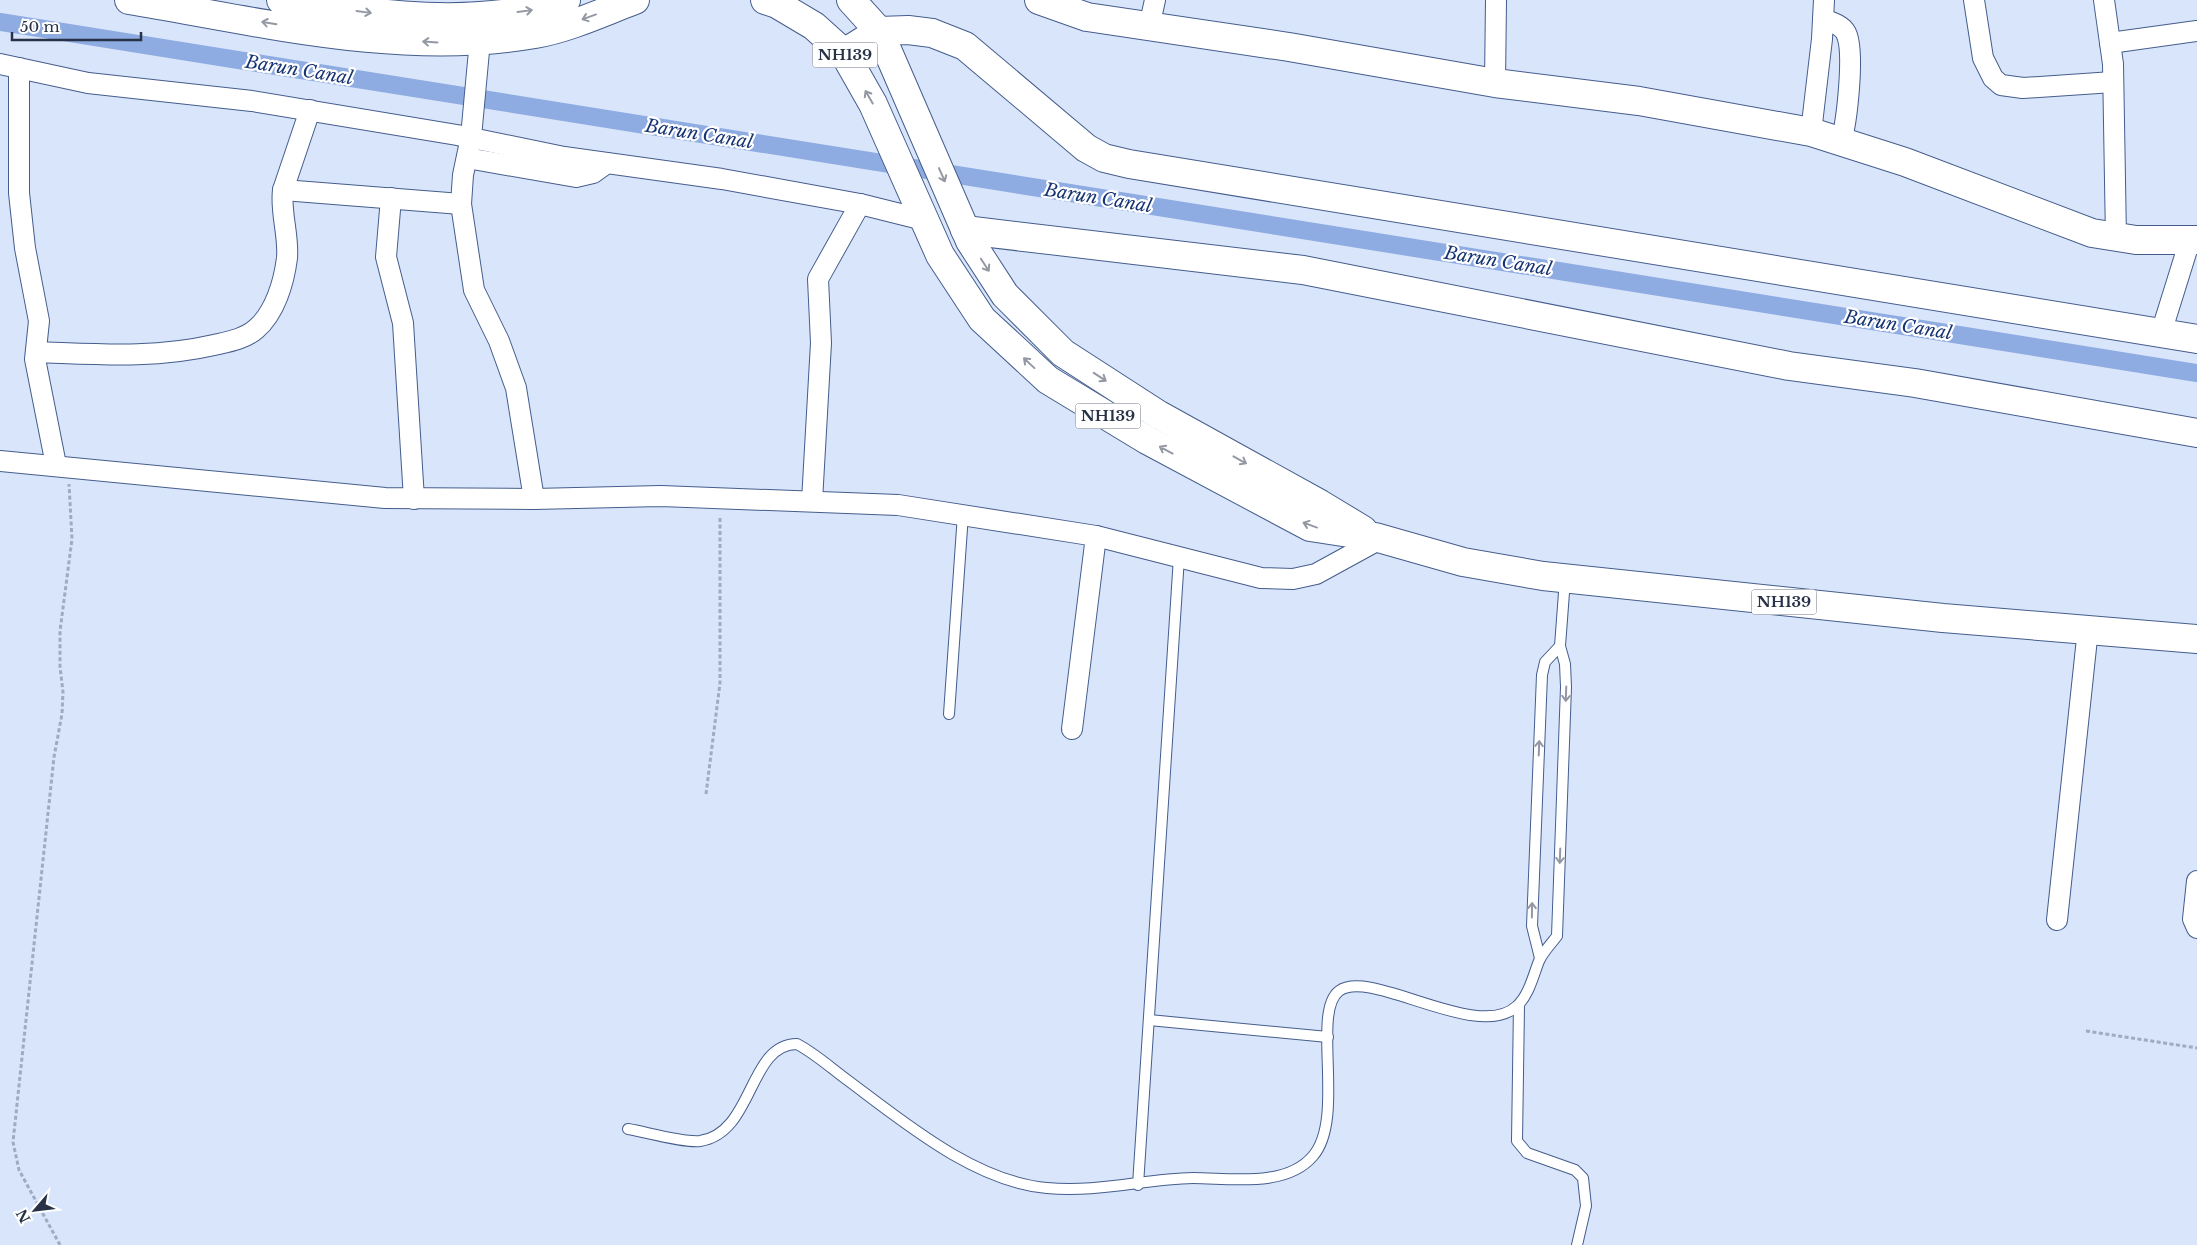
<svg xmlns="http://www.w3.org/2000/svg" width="2197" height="1245" font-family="'Libre Baskerville',serif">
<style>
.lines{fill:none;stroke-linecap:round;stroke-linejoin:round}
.canal{stroke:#8face2;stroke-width:18}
.lane-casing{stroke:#455d8c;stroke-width:12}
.street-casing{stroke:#455d8c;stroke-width:22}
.secondary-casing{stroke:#455d8c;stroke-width:30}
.highway-casing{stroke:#455d8c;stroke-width:30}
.path{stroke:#9fabc0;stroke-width:3;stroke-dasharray:4 2.5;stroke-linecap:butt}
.lane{stroke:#fff;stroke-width:10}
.street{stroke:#fff;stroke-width:20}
.secondary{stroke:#fff;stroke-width:28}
.highway{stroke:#fff;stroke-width:28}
.oneway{stroke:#9398a3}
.labels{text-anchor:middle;stroke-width:4.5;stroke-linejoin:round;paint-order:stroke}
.shield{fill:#fff;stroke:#68707e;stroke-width:1}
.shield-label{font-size:15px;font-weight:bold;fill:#273247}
.water-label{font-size:18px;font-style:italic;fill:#163474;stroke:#fff}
</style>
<rect width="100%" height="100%" fill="#d9e5fb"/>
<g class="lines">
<!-- canal -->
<polyline class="canal" points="0,22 2197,373"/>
<defs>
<g id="lane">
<polyline points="949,714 963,514"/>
<polyline points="1540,958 1532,926 1542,675 1545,662 1560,646"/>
<polyline points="1519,1005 1517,1141 1527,1153 1575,1170 1583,1178 1586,1206 1577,1245"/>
<polyline points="1149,1020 1328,1037"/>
<path d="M 628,1129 C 646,1132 684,1143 700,1141 C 754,1133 748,1044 797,1044 C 816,1054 832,1069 850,1082 C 906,1124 976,1182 1047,1188 C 1097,1193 1144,1179 1193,1178 C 1230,1178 1286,1188 1313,1156 C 1346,1118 1311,1012 1339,991 C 1370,967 1478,1043 1517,1006 C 1529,995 1533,976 1539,961 C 1543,952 1551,944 1557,936 L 1566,687 L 1565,664 L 1560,646 L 1565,579"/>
<polyline points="1138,1185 1179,557"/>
</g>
<g id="street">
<polyline points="1974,0 1983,58 1993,78 2001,85 2023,88 2113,82"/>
<polyline points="2104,0 2113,64 2116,239"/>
<path d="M 1823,19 C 1831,22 1842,25 1846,33 C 1855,51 1847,121 1841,142"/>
<polyline points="1149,27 1155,0"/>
<polyline points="480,40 471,137 463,175 461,204 474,290 499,341 516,388 534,499"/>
<polyline points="2110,43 2197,31"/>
<polyline points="0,64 88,83 252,101 457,135 564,157 722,179 860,204 924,220"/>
<polyline points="19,68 19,193 25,248 39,321 35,359 56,465"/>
<polyline points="1495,83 1496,0"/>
<polyline points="1811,132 1822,39 1824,0"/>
<polyline points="467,158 576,177 593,173 607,163"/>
<polyline points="283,190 461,204"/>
<polyline points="391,198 386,257 403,323 414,499"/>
<polyline points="2161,333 2190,240"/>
<path d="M 36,352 C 97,354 153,359 214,345 C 227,342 245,339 256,329 C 275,313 284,282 287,258 C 289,235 280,212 283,190 L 310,110"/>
<polyline points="0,461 385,498 534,499 661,496 898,505 1096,536 1261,578 1293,579 1316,574 1380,539"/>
<polyline points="812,501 821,343 818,279 860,204"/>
<polyline points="1072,729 1096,536"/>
<polyline points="2197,881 2193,919 2197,928"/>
<polyline points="2057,920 2088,629"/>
</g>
<g id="secondary">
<polyline points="1039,0 1087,17 1289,47 1495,83 1639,101 1811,132 1905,162 2092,233 2136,240 2197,240"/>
<polyline points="844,53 879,31 908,30 932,33 965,46 1086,148 1104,158 1129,164 2197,339"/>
<polyline points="965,230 1303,270 1789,366 1915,383 2197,433"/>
</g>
<g id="highway">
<path d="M 129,0 C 262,22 400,57 535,34 C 569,28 603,12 635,0"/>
<path d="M 281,0 C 357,11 433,24 510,13 C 529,10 548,8 566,0"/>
<polyline points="765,0 777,4 814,26 844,53 873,104 940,255 982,319 1048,380 1147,440 1310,527 1375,537 1463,562 1543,576 1943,618 2197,639"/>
<polyline points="851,0 879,31 970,241 1005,295 1063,353 1159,415 1320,504 1363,530"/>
</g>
</defs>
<!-- lane casing -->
<use href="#lane" class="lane-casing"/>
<!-- street casing -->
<use href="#street" class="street-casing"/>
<!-- secondary casing -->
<use href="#secondary" class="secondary-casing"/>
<!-- highway casing -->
<use href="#highway" class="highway-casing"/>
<!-- path -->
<g class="path">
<polyline points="706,794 720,683 720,516"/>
<polyline points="2086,1031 2197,1048"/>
<polyline points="60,1245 19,1170 13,1142 54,757 62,714 63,692 60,667 60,631 72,539 69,484"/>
</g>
<!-- lane -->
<use href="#lane" class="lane"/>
<!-- street -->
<use href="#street" class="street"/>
<!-- secondary -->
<use href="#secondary" class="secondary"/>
<!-- highway -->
<use href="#highway" class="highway"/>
</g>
<!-- one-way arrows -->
<defs><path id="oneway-shaft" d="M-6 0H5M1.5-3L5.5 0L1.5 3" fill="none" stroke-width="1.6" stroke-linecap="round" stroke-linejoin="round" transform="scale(1.25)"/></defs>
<g class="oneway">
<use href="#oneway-shaft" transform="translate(525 11) rotate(-8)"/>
<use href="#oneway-shaft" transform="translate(364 12) rotate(8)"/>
<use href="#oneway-shaft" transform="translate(589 17) rotate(160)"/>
<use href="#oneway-shaft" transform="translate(269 23) rotate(-171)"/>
<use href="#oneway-shaft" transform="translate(430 42) rotate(-176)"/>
<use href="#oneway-shaft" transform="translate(869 97) rotate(-120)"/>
<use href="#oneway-shaft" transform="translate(942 175) rotate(66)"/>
<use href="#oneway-shaft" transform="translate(985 265) rotate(57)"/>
<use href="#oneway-shaft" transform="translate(1029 363) rotate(-137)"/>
<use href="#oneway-shaft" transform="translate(1100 377) rotate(33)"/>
<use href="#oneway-shaft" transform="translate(1166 450) rotate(-152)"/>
<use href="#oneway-shaft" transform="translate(1240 460) rotate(29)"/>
<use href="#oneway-shaft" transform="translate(1310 525) rotate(-160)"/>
<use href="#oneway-shaft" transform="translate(1566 694) rotate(92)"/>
<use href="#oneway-shaft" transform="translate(1539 748) rotate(-88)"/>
<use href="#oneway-shaft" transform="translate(1560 856) rotate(92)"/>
<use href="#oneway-shaft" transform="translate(1532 910) rotate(-89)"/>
</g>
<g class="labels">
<!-- shield labels -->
<g class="shield">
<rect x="812.5" y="42.5" width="65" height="25" rx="4"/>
<rect x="1075.5" y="403.5" width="65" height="25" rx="4"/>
<rect x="1751.5" y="589.5" width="65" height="25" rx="4"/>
</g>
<g class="shield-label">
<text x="845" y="60">NH139</text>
<text x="1108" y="421">NH139</text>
<text x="1784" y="607">NH139</text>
</g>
<!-- water labels -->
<g class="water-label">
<text transform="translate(299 70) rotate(9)" y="6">Barun Canal</text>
<text transform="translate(699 134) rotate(9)" y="6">Barun Canal</text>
<text transform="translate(1098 198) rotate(9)" y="6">Barun Canal</text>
<text transform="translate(1498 261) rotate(9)" y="6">Barun Canal</text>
<text transform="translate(1898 325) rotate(9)" y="6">Barun Canal</text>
</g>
</g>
<!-- north arrow -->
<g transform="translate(35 1210) rotate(242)" stroke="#ffffff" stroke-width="4" paint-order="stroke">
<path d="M0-4L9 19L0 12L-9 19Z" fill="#273247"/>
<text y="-8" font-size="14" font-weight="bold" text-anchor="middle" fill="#273247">N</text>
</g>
<!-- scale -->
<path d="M12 32v8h129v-8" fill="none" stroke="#273247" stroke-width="2.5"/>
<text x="20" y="32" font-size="15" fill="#273247" stroke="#ffffff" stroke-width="4" paint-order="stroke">50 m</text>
</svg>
